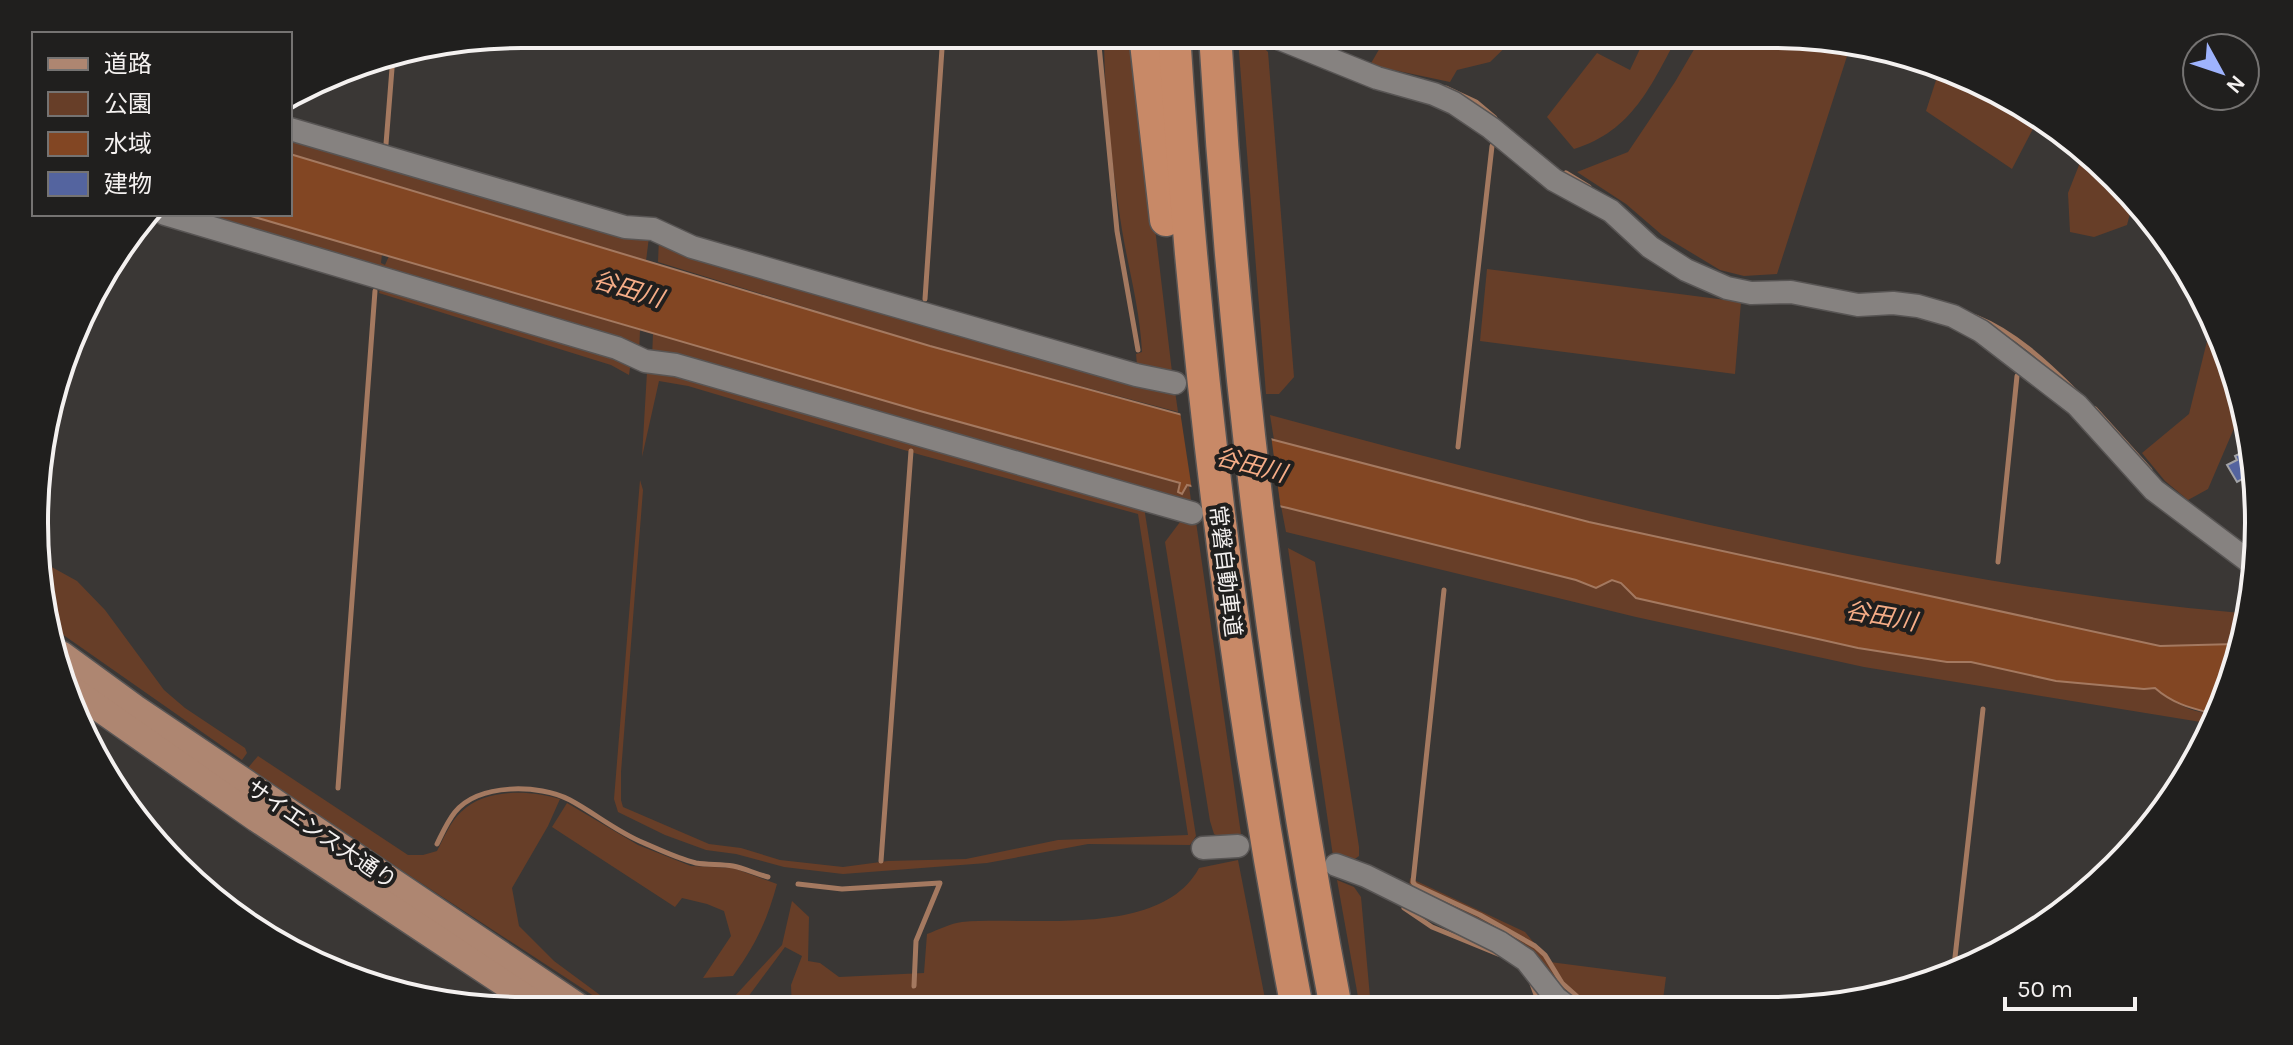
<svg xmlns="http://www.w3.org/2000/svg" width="2293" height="1045" font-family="Karla,'Noto Sans JP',sans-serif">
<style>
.green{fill:#673e28}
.water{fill:#824623;stroke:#a47960;stroke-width:2}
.pier{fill:#3a3735}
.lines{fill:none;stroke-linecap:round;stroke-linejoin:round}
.stream{stroke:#a47960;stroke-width:5}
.building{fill:#54649f;stroke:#a2a3a7;stroke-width:2}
.minor-casing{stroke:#585554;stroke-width:25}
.major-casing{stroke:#585554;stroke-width:29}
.highway-casing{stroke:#585554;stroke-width:35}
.minor{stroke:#868280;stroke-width:22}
.major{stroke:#ae8671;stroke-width:26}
.highway{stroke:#c88967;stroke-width:32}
.labels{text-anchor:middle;stroke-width:8;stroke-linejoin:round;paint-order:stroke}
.street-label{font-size:22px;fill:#f4f1f0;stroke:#201f1e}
.water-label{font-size:24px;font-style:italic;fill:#f6ad87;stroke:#201f1e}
.rim{fill:none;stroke:#f4f1f0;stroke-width:4}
</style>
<rect width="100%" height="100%" fill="#3a3735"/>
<!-- green -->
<g class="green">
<path d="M 1104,34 L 1132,34 L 1172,372 L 1137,365 L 1136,354 L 1142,352 C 1140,310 1129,271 1122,230 C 1112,167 1104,98 1104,34 Z"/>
<polygon points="1388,34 1519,34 1490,62 1457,70 1450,82 1370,65"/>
<path d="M 1647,34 L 1679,34 C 1651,85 1633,131 1574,149 L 1547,117 L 1597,53 L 1630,70 Z"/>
<polygon points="1703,34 1771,34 1849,50 1777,274 1744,276 1720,270 1662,235 1626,204 1577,172 1628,152 1675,82"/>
<path d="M 1238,39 C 1250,38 1259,43 1268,52 L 1294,377 L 1279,394 L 1266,394 Z"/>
<polygon points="1940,68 1957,71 2036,123 2012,169 1926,111"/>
<polygon points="290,135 649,237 646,261 290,154"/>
<polygon points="2083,155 2116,177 2133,202 2127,225 2094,237 2070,232 2068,193"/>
<polygon points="186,214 244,214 382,254 381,263 385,265 389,256 640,330 639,355"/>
<polygon points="659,238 1175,391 1178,412 930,346 658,262"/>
<polygon points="1487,269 1741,302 1735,374 1480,341"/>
<polygon points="381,285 631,361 629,375 611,365 379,293"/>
<polygon points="2212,321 2222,335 2238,419 2208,489 2188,500 2165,481 2142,453 2189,414"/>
<polygon points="653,333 1180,484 1178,491 1183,493 1186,485 1189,486 1192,507 652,359"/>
<polygon points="655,368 1144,507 1196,836 1190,845 1088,844 987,863 843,874 784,867 736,854 706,850 665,835 618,812 614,799 640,480 643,490 621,772 621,800 623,807 709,844 741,848 780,860 843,867 888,861 966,859 1058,840 1188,835 1138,514 921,455 688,386 659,381 642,457 647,372"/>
<path d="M 1270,415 C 1463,468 1657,516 1853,555 C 1981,580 2110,602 2241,613 L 2235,644 L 2160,646 L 1589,522 L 1274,440 Z"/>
<path d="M 1281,506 L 1576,580 L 1596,588 L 1612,580 L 1621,583 L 1636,598 L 1858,648 L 1947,662 L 1971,662 L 2056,681 L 2144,689 L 2155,688 C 2170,701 2199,718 2220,712 L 2213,724 L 1864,667 L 1636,617 L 1286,532 Z"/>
<polygon points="1180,522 1196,522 1242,841 1224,839 1214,834 1210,821 1165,542"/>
<polygon points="1288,548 1315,562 1359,847 1359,856 1352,861 1333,856"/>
<polygon points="39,560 77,581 105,610 164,690 185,708 245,748 247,753 242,760 52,627 38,587"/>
<path d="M 258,756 L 408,855 L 423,855 L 437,851 C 444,838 450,822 461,812 C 485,788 530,790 560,799 L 548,826 L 512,888 L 519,926 L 554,961 L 600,995 L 603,1002 L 247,769 Z"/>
<path d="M 567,803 L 638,845 L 691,866 L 733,868 L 777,884 C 767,921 755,946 733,976 L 703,978 L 731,936 L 724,911 L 707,904 L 682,898 L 675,907 L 552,827 Z"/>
<path d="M 1238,860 L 1267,1009 L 792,1010 L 791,985 L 802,956 L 785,947 L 745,1001 L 741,1010 L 714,1010 L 723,997 L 733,998 L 782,945 L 792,901 L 809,917 L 808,961 L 820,963 L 839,977 L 924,973 L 927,934 C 938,930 951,923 962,922 C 1030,916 1161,939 1199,868 Z"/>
<polygon points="1410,878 1525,932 1550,962 1666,977 1662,1007 1579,1008 1409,890"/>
<polygon points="1337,880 1354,887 1361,897 1371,1008 1360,1008"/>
</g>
<!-- water -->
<path class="water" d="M 290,154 L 930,346 L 1274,440 L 1589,522 L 2160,646 L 2235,644 L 2222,709 L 2214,714 C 2191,708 2173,704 2155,688 L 2144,689 L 2056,681 L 1971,662 L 1947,662 L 1858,648 L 1636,598 L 1621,583 L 1612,580 L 1596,588 L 1576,580 L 1288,508 L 1187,485 L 1182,494 L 1178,492 L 1180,483 L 920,411 L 244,214 L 290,214 Z"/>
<!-- pier -->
<polygon class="pier" points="1180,411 1271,435 1281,510 1192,490"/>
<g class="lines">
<!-- stream -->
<g class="stream">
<polyline points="1098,35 1117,231 1138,350"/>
<polyline points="1446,88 1476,102 1495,118"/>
<polyline points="386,144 393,56"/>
<polyline points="1566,173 1589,187"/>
<polyline points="925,299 943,34"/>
<path d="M 1976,317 C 2014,332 2047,363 2076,392"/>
<polyline points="2095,409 2150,470"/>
<polyline points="1458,447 1492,146"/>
<polyline points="1998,562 2017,376"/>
<polyline points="1444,590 1413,882 1415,885 1480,915 1535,946 1545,955 1562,983 1590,1008"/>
<polyline points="338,788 375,291"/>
<path d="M 437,844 C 442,834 447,822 455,812 C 479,783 539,784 570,800 C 596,814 617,832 644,843 C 660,850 679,859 696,863 C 708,865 721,864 733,866 C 744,868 756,874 768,877"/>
<polyline points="881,861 911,451"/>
<polyline points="798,884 842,889 940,883 916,941 914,986"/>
<polyline points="1404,908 1432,927 1498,954"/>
<polyline points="1953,975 1983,709"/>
<polyline points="1532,984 1536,995 1551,1008"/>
</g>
</g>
<!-- building -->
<polygon class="building" points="2245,451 2250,475 2237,482 2227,465 2237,460 2235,456"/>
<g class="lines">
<defs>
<g id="minor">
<polyline points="1259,34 1273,36 1377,78 1434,94 1454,103 1491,128 1554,180 1611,211 1650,247 1686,270 1727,288 1751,293 1791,292 1858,305 1893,303 1918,306 1953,316 1981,331 2077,405 2154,490 2251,563"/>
<polyline points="290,129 625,227 653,229 692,247 1136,375 1175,383"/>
<polyline points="165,214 617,348 645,361 676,365 1192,513"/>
<polyline points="1203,848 1238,846"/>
<polyline points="1336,865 1366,876 1499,942 1526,960 1556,998 1569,1008"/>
</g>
<g id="major">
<polyline points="61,654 135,708 585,1011"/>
<polyline points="73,690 257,819 546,1011"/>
</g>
<g id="highway">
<polyline points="1145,34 1166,220"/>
<path d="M 1174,34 C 1195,361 1235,687 1297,1008"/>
<path d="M 1215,34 C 1234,361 1274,687 1336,1008"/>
</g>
</defs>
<!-- minor casing -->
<use href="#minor" class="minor-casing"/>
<!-- major casing -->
<use href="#major" class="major-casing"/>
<!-- highway casing -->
<use href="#highway" class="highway-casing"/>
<!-- minor -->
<use href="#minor" class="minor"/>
<!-- major -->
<use href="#major" class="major"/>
<!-- highway -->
<use href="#highway" class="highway"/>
</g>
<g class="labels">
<!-- street labels -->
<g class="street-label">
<text transform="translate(1226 571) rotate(83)" y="8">常磐自動車道</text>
<text transform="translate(322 834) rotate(34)" y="8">サイエンス大通り</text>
</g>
<!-- water labels -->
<g class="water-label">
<text transform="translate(628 289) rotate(17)" y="8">谷田川</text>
<text transform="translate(1251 465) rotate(15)" y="8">谷田川</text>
<text transform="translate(1881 616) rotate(10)" y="8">谷田川</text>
</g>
</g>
<!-- crop -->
<path d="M0 0H2293V1045H0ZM522 48H1771A474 474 0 0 1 2245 522V523A474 474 0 0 1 1771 997H522A474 474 0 0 1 48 523V522A474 474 0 0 1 522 48Z" fill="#201f1e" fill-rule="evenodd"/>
<path class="rim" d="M522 48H1771A474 474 0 0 1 2245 522V523A474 474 0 0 1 1771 997H522A474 474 0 0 1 48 523V522A474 474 0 0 1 522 48Z"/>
<!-- legend -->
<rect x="32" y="32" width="260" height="184" fill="#201f1e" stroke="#757372" stroke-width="2"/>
<rect x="48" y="58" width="40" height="12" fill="#ae8671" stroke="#757372" stroke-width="2"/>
<text x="104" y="72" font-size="24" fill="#f4f1f0">道路</text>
<rect x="48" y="92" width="40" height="24" fill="#673e28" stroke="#757372" stroke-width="2"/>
<text x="104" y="112" font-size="24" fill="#f4f1f0">公園</text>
<rect x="48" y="132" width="40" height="24" fill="#824623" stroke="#757372" stroke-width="2"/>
<text x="104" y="152" font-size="24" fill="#f4f1f0">水域</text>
<rect x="48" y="172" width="40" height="24" fill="#54649f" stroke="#757372" stroke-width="2"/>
<text x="104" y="192" font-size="24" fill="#f4f1f0">建物</text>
<!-- north arrow -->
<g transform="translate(2221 72) rotate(130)"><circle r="38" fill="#201f1e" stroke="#757372" stroke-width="2"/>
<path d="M0-6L14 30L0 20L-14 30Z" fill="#9eb3fd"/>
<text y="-12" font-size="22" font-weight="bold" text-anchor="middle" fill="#f4f1f0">N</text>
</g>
<!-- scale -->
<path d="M2005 997v12h130v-12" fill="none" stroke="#f4f1f0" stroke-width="4"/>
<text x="2017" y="997" font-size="24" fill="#f4f1f0" stroke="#201f1e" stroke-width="6" paint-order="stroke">50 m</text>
</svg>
